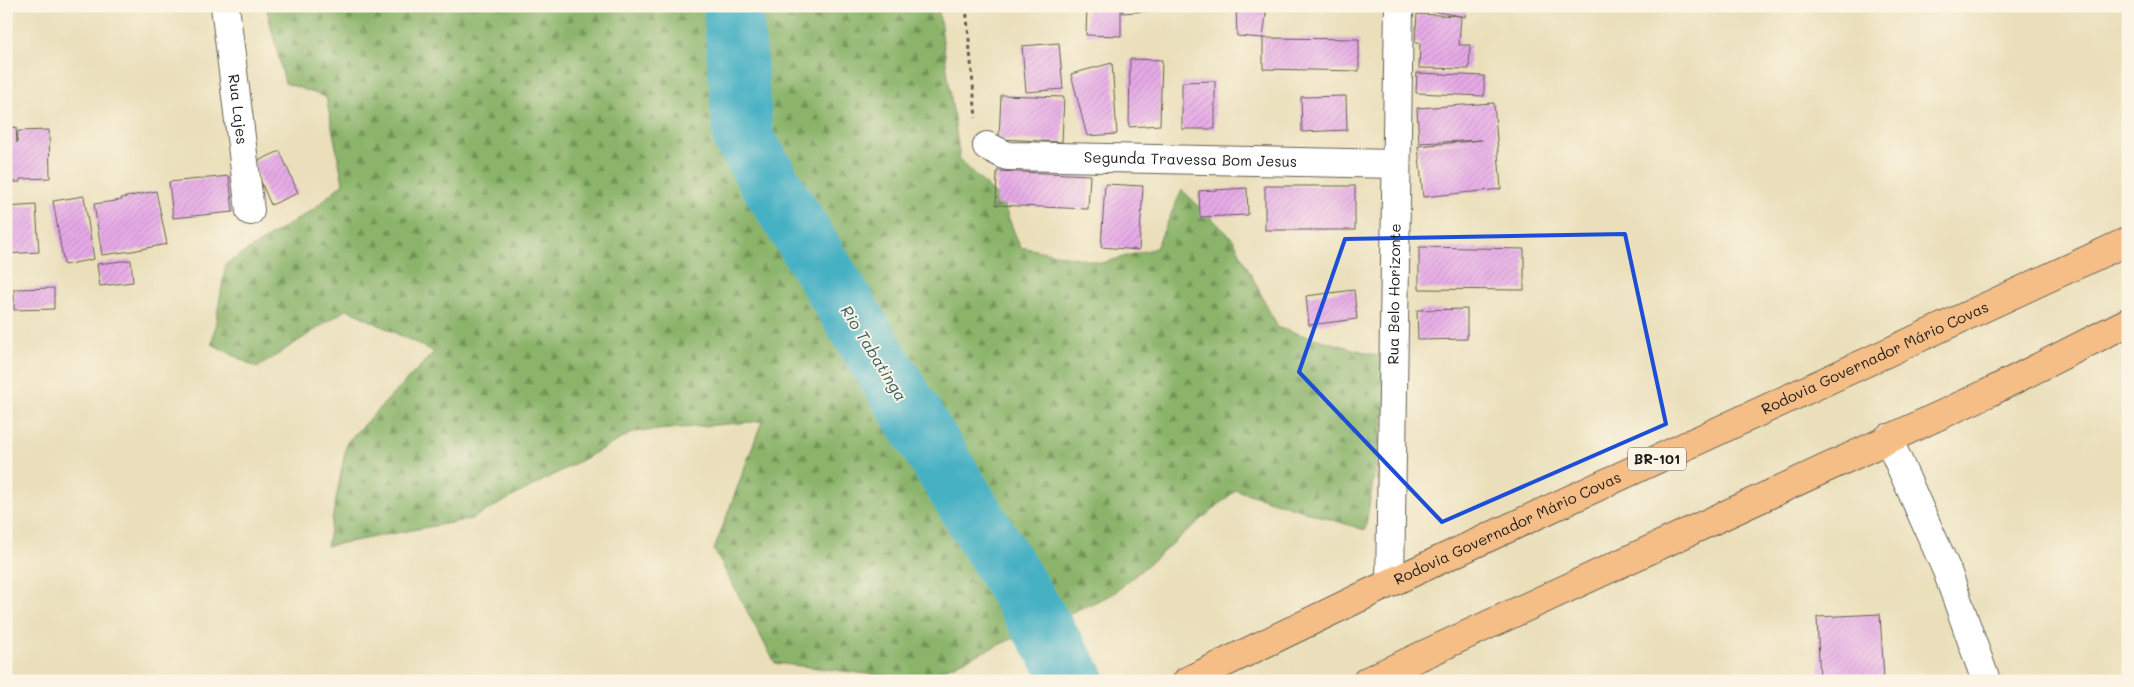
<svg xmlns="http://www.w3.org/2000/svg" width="2134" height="687" font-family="Mali,sans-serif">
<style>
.forest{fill:url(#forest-firs);stroke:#546843}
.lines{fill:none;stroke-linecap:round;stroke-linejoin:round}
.river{stroke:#46b1c4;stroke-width:60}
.building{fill:url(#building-hatch)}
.minor-casing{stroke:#646053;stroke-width:30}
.highway-casing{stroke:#646053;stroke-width:30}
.path{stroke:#646053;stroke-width:3;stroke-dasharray:4 4;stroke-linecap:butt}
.minor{stroke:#fff;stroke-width:28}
.highway{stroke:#f6be87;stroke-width:28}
.marked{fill:none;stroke:#1d4ed8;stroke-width:4;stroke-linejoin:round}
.labels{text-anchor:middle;stroke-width:4;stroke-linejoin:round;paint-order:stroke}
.shield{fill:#fcf5e5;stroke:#5f5d58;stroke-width:1}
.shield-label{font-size:14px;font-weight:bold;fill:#1c1c1c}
.street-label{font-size:15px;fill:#1c1c1c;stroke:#fcf5e5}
.water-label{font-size:16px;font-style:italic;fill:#2f5f68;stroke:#fcf5e5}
</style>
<defs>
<pattern id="forest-firs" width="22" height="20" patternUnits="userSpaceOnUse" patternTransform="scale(1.25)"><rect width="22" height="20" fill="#8bb46a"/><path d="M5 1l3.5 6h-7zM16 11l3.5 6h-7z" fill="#719256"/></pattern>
<pattern id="building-hatch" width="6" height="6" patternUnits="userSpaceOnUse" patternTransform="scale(1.25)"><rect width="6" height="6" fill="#e6a9e7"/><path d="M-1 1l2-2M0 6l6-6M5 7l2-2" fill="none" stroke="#c591c6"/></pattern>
</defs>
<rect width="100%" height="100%" fill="#fcf5e5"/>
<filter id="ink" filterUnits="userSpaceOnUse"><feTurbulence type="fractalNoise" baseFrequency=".02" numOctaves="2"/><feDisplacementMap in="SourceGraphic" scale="10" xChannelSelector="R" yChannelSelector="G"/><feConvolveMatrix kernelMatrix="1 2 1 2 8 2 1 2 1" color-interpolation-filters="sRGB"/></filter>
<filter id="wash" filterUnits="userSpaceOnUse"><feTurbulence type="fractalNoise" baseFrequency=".0096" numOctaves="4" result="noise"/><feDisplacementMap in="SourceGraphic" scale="20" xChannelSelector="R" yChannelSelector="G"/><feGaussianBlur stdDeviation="1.12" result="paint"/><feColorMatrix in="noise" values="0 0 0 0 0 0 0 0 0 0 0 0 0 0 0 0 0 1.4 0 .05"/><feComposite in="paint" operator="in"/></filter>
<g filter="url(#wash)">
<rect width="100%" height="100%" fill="#eadfba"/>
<!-- forest -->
<polygon class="forest" points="266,6 938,6 960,160 1002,201 1020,247 1102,263 1156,248 1182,190 1233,239 1278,328 1393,360 1365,530 1236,490 1113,594 920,680 775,663 714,550 762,421 634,432 471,519 327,546 347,442 434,352 347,309 257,368 212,344 226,264 315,208 343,183 326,97 285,83"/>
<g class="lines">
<!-- river -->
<polyline class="river" points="733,6 743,138 1075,681"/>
</g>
<g id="blocks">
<!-- building -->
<g class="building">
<polygon points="1087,6 1121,6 1121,36 1086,35"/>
<polygon points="1122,6 1163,6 1163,10 1123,13"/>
<polygon points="1236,6 1267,6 1263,38 1237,36"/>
<polygon points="1433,6 1466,8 1465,17 1461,16 1459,45 1470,45 1469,69 1419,68 1420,43 1415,43 1417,14 1461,16 1432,11"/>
<polygon points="1263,38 1359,39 1359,71 1263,69"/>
<polygon points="1059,43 1063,89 1026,92 1022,46"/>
<polygon points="1130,59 1162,60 1160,125 1129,127"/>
<polygon points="1112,63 1117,134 1087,136 1071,74"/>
<polygon points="1417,73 1484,76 1484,96 1416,93"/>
<polygon points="1215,81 1215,129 1182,129 1182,82"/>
<polygon points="1001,95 1064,97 1062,142 999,139"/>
<polygon points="1346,96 1347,130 1302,132 1301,97"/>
<polygon points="1494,103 1501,189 1423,197 1418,146 1482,140 1419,143 1417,108"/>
<polygon points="16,127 17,143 18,131 49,130 50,178 20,179 20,182 6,182 6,128"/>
<polygon points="280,151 298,193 271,205 253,163"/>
<polygon points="997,171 1090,175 1088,209 996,205"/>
<polygon points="229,176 233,212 173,218 169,182"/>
<polygon points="1105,184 1143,186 1139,250 1101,247"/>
<rect x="1265" y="186" width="90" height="44"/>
<polygon points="1247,188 1248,215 1200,217 1199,191"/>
<polygon points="156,191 167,244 132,251 102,255 94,204 122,200 121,198"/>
<polygon points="84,196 94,259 64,265 53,201"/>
<polygon points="36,205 39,252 6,254 6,207"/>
<polygon points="1419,247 1524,249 1524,290 1419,289"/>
<polygon points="131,260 133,282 100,286 97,264"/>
<polygon points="6,276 12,300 6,301"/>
<polygon points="54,288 54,309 14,310 14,289"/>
<polygon points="1354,290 1357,319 1309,325 1306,296"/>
<polygon points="1467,309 1467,339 1418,340 1417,310"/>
<polygon points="1880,614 1884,679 1820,681 1817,617"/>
</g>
</g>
</g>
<g filter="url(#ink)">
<use href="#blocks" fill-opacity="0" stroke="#646053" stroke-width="1"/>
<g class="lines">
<defs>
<g id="minor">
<path id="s1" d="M 225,6 L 250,211"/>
<path id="s2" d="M 987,146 L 1007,156 L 1396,164"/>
<polyline points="1888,438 1947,571 1986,681"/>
<path id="s3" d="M 1390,583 L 1399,6"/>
</g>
<g id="highway">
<path id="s4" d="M 1187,681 L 1390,583 L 2128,241"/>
<polyline points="1367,681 1988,393 2128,322"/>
</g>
</defs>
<!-- minor casing -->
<use href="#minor" class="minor-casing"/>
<!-- highway casing -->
<use href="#highway" class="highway-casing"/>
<!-- path -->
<polyline class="path" points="966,6 976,118"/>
<!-- minor -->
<use href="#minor" class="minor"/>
<!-- highway -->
<use href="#highway" class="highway"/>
</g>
</g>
<!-- marked area -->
<path class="marked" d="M 1625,234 L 1666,424 L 1442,522 L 1299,372 L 1345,239 Z"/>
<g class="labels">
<!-- shield labels -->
<rect class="shield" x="1628" y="447.5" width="58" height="23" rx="4"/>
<g class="shield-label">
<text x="1657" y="464">BR-101</text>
</g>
<!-- street labels -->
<g class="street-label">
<text dy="5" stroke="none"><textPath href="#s1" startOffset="104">Rua Lajes</textPath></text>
<text dy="5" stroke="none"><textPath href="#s2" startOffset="206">Segunda Travessa Bom Jesus</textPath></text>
<text dy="5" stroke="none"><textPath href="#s3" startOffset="289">Rua Belo Horizonte</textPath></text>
<text dy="5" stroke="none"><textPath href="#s4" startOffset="760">Rodovia Governador Mário Covas</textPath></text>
<text dy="5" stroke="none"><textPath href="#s4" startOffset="355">Rodovia Governador Mário Covas</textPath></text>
</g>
<!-- water labels -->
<g class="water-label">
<text transform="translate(874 353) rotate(58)" y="6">Rio Tabatinga</text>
</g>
</g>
<!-- margin -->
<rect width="2134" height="687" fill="none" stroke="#fcf5e5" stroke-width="25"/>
</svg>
